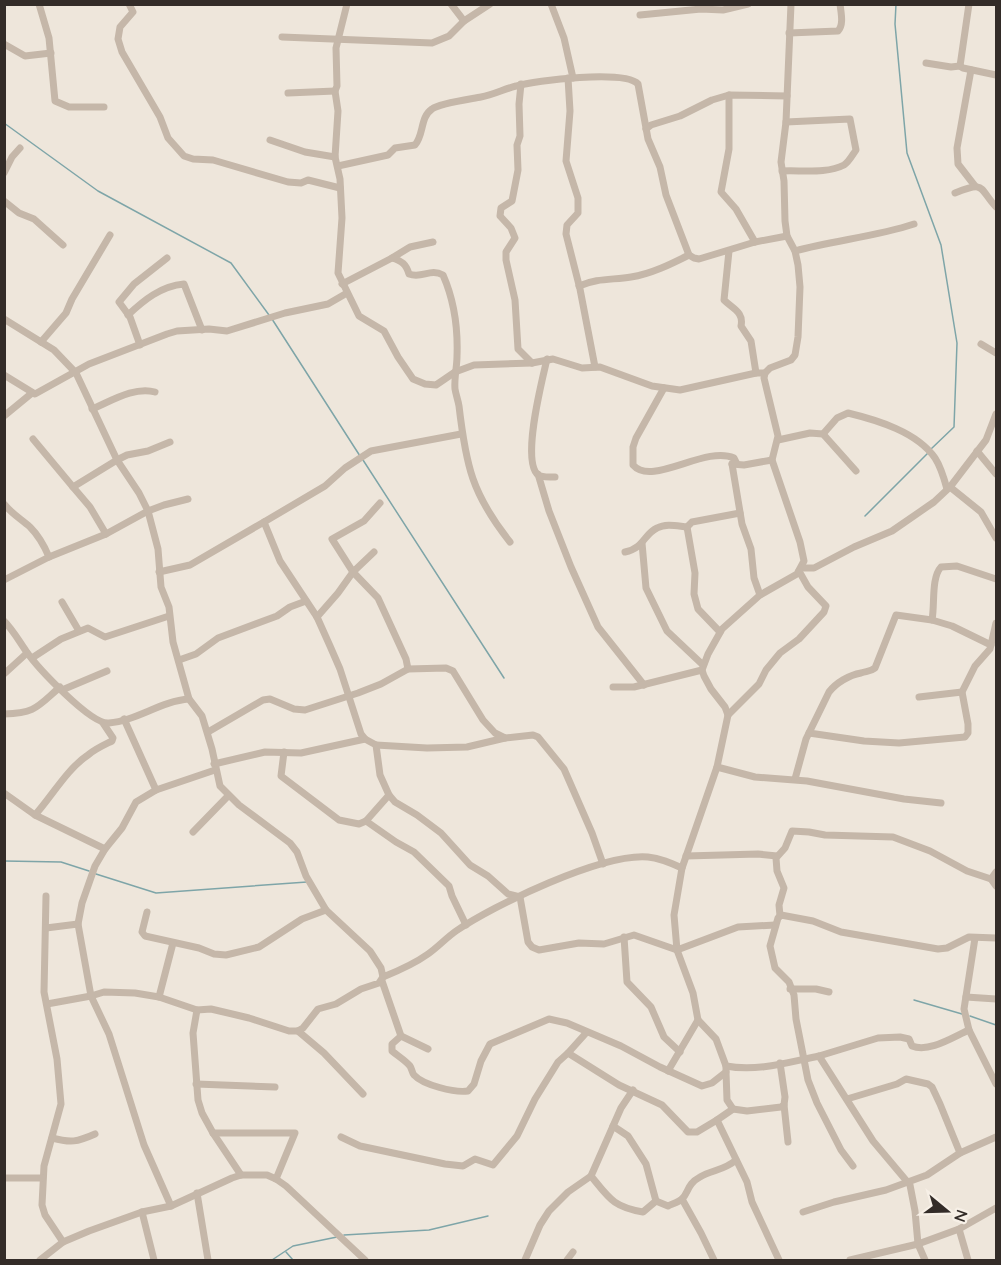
<svg xmlns="http://www.w3.org/2000/svg" width="1001" height="1265" font-family="Quicksand,sans-serif">
<style>
.lines{fill:none;stroke-linecap:round;stroke-linejoin:round}
.stream{stroke:#7ea5a8;stroke-width:1.5}
.minor{stroke:#c5b7a9;stroke-width:7}
</style>
<rect width="100%" height="100%" fill="#eee6db"/>
<g class="lines">
<!-- stream -->
<g class="stream">
<polyline points="896,4 895,24 907,153 941,245 957,343 954,427 931,449"/>
<polyline points="4,123 98,191 231,263 269,315"/>
<polyline points="272,319 360,456"/>
<polyline points="363,460 504,678"/>
<polyline points="865,516 928,453"/>
<polyline points="4,861 61,862 89,871"/>
<polyline points="96,874 156,893 307,882"/>
<polyline points="914,1000 962,1014"/>
<polyline points="970,1016 996,1025"/>
<polyline points="344,1235 429,1230 488,1216"/>
<polyline points="286,1252 293,1260"/>
<polyline points="272,1260 293,1246 337,1237"/>
</g>
<!-- minor -->
<g class="minor">
<polyline points="39,4 49,38 55,101 69,107 104,107"/>
<polyline points="129,4 133,12 120,27 118,39 122,52 160,117 168,138 184,156 193,159 213,160 288,182 301,183 308,180 340,188"/>
<polyline points="347,4 336,48 337,86 335,91 338,111 335,157 340,179 342,218 338,273 359,316 384,331 398,357 413,379 425,384 436,385 455,372 474,365 532,363 553,359 582,368 600,367 652,386 680,390 756,373 765,373"/>
<polyline points="451,4 464,21 490,4"/>
<polyline points="551,4 564,38 573,78"/>
<path d="M 791,4 L 786,122 L 781,162 L 784,181 L 785,221 L 787,236 L 795,251 L 798,265 L 800,287 L 798,337 L 795,355 L 791,360 L 770,368 L 765,373 L 764,378 L 778,436 L 772,460 L 800,542 L 804,561 L 797,574 L 760,595 L 722,629 L 708,654 L 702,670 L 704,676 L 711,689 L 725,707 L 728,715 L 717,767 L 682,868 L 674,915 L 677,950 L 693,993 L 698,1020 L 716,1039 L 726,1066 C 757,1072 789,1062 819,1056 L 873,1141 L 910,1185 L 915,1211 L 918,1244 L 925,1260"/>
<polyline points="969,4 960,66 963,68 996,75"/>
<polyline points="640,15 701,9 723,10 748,4"/>
<path d="M 789,33 L 838,31 C 844,25 841,13 840,4"/>
<polyline points="282,37 432,43 449,36 464,21"/>
<polyline points="4,44 25,56 51,53"/>
<polyline points="926,63 951,67 960,66"/>
<polyline points="971,70 957,148 958,164 975,186"/>
<polyline points="568,78 570,111 566,161 578,198 578,213 567,225 566,234 580,289 595,367"/>
<polyline points="521,84 519,104 520,136 517,145 518,170 512,201 501,208 500,216 511,228 515,238 506,252 506,260 515,300 518,349 532,363"/>
<polyline points="288,93 335,91"/>
<polyline points="729,95 729,149 721,192 736,209 755,242"/>
<polyline points="646,129 651,125 680,116 712,100 729,95 787,96"/>
<polyline points="270,140 305,152 335,157"/>
<path d="M 338,166 L 388,155 L 395,148 L 415,145 C 424,135 420,117 432,109 C 440,103 471,99 481,97 C 493,95 504,89 516,86 C 536,80 625,70 638,84 L 648,139 L 660,167 L 666,195 L 689,255 L 694,258 L 699,259 L 755,242 L 787,236"/>
<path d="M 782,171 C 801,170 827,174 844,165 C 849,162 853,154 856,150 L 850,119 L 786,122"/>
<polyline points="4,173 12,157 20,148"/>
<path d="M 955,193 C 986,181 978,187 996,207"/>
<polyline points="4,201 19,213 34,219 63,245"/>
<path d="M 729,251 L 724,300 C 733,309 744,312 741,326 L 751,341 L 756,373"/>
<path d="M 795,251 C 834,240 875,237 914,224"/>
<polyline points="392,258 410,247 433,242"/>
<path d="M 342,284 L 392,258 C 402,261 406,264 409,274 C 422,279 430,268 443,275 C 454,300 458,329 457,356 C 457,367 454,378 455,389 C 456,395 458,400 459,406 C 466,466 472,494 510,542"/>
<path d="M 579,286 C 597,278 613,280 631,277 C 651,274 671,264 689,255"/>
<path d="M 128,315 C 144,300 161,286 184,284 L 202,330"/>
<polyline points="4,319 54,350 76,373 117,460 139,493 148,511 158,549 161,587 169,607 173,642 189,699"/>
<polyline points="41,342 66,313 72,299 110,235"/>
<polyline points="981,344 996,353"/>
<polyline points="140,345 130,317 119,302 134,284 167,258"/>
<path d="M 547,359 C 542,381 522,457 537,474 C 541,478 550,477 555,477"/>
<polyline points="4,375 35,394 89,364 167,334 177,331 209,329 227,331 285,313 328,304 347,293"/>
<path d="M 664,388 L 636,438 L 633,447 L 633,465 C 652,487 705,445 734,458 L 736,462 L 732,464 L 742,524 L 751,549 L 754,578 L 760,595"/>
<path d="M 92,409 C 111,401 135,386 155,392"/>
<polyline points="4,416 32,393"/>
<polyline points="461,434 371,451 345,468 325,486 264,522 280,561 317,617 330,646 340,669 361,734 365,739 376,745 380,775 389,795 395,802 417,815 441,833 470,865 488,876 508,894 520,897 528,942 532,947 539,950 579,943 604,944 634,935 677,950 738,927 775,925"/>
<path d="M 823,434 L 837,418 L 848,413 C 877,420 917,432 935,458 C 941,467 944,478 947,489"/>
<polyline points="33,439 73,487 117,460 127,455 148,451 170,442"/>
<polyline points="778,440 810,433 823,434 856,471"/>
<polyline points="977,451 996,474"/>
<polyline points="732,464 744,465 772,460"/>
<polyline points="538,474 549,511 571,567 598,627 644,685"/>
<polyline points="73,487 90,507 106,534"/>
<polyline points="950,487 986,440 996,414"/>
<path d="M 4,504 C 12,514 21,519 30,527 C 39,536 44,545 49,557"/>
<polyline points="687,527 695,573 694,594 698,609 720,632"/>
<polyline points="642,543 646,588 667,631 703,665"/>
<polyline points="374,552 353,572 332,539 364,521 380,503"/>
<path d="M 625,552 C 644,548 644,534 657,528 C 666,523 677,526 687,527 L 692,522 L 740,513"/>
<polyline points="802,568 814,568 854,547 892,531 934,502 950,487 981,512 996,538"/>
<polyline points="159,572 190,565 264,522"/>
<polyline points="4,580 49,557 106,534 148,511 164,505 188,499"/>
<polyline points="62,602 79,631"/>
<polyline points="317,617 338,593 353,572 378,598 406,659 408,669"/>
<path d="M 932,620 C 935,604 931,578 941,567 L 957,566 L 996,579"/>
<path d="M 4,621 C 13,630 19,641 26,651 C 37,667 91,725 109,723 C 136,721 161,701 189,699 L 202,716 L 212,749 L 220,786 L 239,805 L 290,843 L 297,852 L 306,876 L 326,910 L 370,951 L 381,968 L 383,977 C 398,971 414,964 428,954 C 438,947 446,938 456,931 C 494,905 602,853 648,857 C 660,858 671,863 682,868"/>
<polyline points="32,658 61,639 88,628 105,637 169,616"/>
<polyline points="179,660 196,654 218,638 277,616 290,607 306,601"/>
<polyline points="4,674 27,653"/>
<polyline points="613,687 634,687 702,670"/>
<polyline points="62,690 107,671"/>
<polyline points="919,697 962,692"/>
<path d="M 4,714 C 36,713 37,707 60,687"/>
<polyline points="728,715 759,684 766,670 780,653 799,639 824,612 826,606 808,587 799,571"/>
<polyline points="124,719 156,790"/>
<polyline points="208,732 263,700 270,699 294,709 305,710 358,693 381,684 408,669 446,668 453,671 483,720 495,733 505,738 533,735 538,737 564,769 592,833 603,864"/>
<polyline points="809,733 864,741 899,743 965,737 968,733 968,724 962,692 975,666 990,649 996,623"/>
<polyline points="376,745 427,748 467,747 505,738"/>
<polyline points="284,752 281,776 339,820 359,824 366,821 389,795"/>
<polyline points="214,764 265,752 301,753 365,739"/>
<polyline points="717,767 755,777 807,781 904,799 941,803"/>
<path d="M 795,779 L 806,739 L 829,692 C 836,683 849,675 861,673 C 867,671 870,672 875,668 L 896,615 L 932,620 L 952,626 L 991,645"/>
<polyline points="4,793 35,815 105,849"/>
<path d="M 35,815 C 52,796 67,769 88,755 C 95,749 104,745 112,741 L 113,738 L 103,723"/>
<polyline points="366,821 396,842 414,852 449,886 452,896 466,925"/>
<polyline points="193,832 228,796"/>
<polyline points="686,856 758,854 777,856"/>
<polyline points="991,879 996,872"/>
<polyline points="46,896 44,992 57,1059 61,1104 44,1166 42,1205 45,1215 63,1242"/>
<polyline points="147,912 142,932 145,936 199,948 214,954 226,955 259,947 302,919 326,910"/>
<polyline points="780,916 779,905 784,888 777,871 776,858 785,848 792,831 809,832 825,835 893,837 930,851 967,871 991,879 996,886"/>
<polyline points="46,928 78,924"/>
<polyline points="624,937 627,982 651,1007 664,1037 680,1052"/>
<polyline points="975,938 964,1009 969,1030 996,1084"/>
<polyline points="382,981 401,1036 428,1049"/>
<polyline points="790,989 816,989 829,992"/>
<polyline points="159,997 173,943"/>
<polyline points="966,997 996,999"/>
<polyline points="47,1004 91,996 104,992 135,993 159,997 197,1010 211,1009 249,1018 289,1031 298,1031 303,1028 318,1009 336,1004 361,989 379,983 383,977"/>
<polyline points="197,1010 193,1033 198,1100 202,1113 213,1133 241,1175"/>
<polyline points="298,1031 324,1053 363,1094"/>
<path d="M 401,1036 L 392,1044 L 392,1051 C 398,1056 406,1061 410,1066 C 412,1069 412,1073 414,1075 C 423,1085 455,1093 468,1091 L 474,1084 L 481,1061 L 490,1044 L 549,1019 L 567,1023 L 621,1046 L 660,1067 L 702,1086 L 712,1083 L 726,1072 L 726,1066"/>
<polyline points="568,1053 586,1033"/>
<path d="M 819,1056 L 878,1038 L 900,1037 L 909,1039 L 912,1046 C 929,1053 953,1037 969,1030"/>
<polyline points="668,1071 698,1020"/>
<polyline points="726,1072 727,1100 733,1109 747,1111 781,1107 784,1105 785,1097 780,1063"/>
<polyline points="196,1084 275,1087"/>
<polyline points="847,1099 897,1084 906,1079 928,1084 932,1087 940,1104 960,1153"/>
<polyline points="784,1105 788,1142"/>
<polyline points="717,1120 733,1109"/>
<polyline points="613,1126 628,1136 646,1164 656,1201"/>
<polyline points="213,1133 295,1133 276,1179"/>
<polyline points="341,1137 360,1146 445,1164 463,1166 475,1159 493,1165 517,1136 535,1099 558,1062 568,1053 619,1085 662,1105 688,1132 697,1132 717,1120 747,1182 752,1202 779,1260"/>
<path d="M 52,1138 C 71,1143 77,1142 95,1134"/>
<polyline points="853,1166 841,1150 817,1103 808,1080 796,1019 794,995 789,982 775,968 770,946 778,918 781,915 813,921 841,932 938,949 947,948 969,937 996,938"/>
<path d="M 591,1176 C 609,1198 613,1207 643,1212 L 656,1201"/>
<polyline points="4,1178 42,1178"/>
<polyline points="197,1193 208,1260"/>
<polyline points="682,1199 701,1233 714,1260"/>
<path d="M 656,1201 L 668,1206 C 672,1204 679,1202 682,1199 C 689,1192 687,1184 700,1177 C 712,1170 725,1170 736,1160"/>
<polyline points="171,1206 144,1145 109,1034 91,996 78,924 82,903 95,866 105,849 122,828 136,802 156,790 215,770"/>
<polyline points="142,1212 154,1260"/>
<polyline points="803,1212 834,1202 886,1190 927,1175 960,1153 996,1137"/>
<polyline points="959,1229 968,1260"/>
<polyline points="40,1260 63,1242 89,1231 142,1212 171,1206 232,1178 241,1175 267,1175 276,1179 286,1186 365,1260"/>
<polyline points="525,1260 540,1225 549,1211 568,1192 591,1176 621,1108 633,1090"/>
<polyline points="567,1260 573,1252"/>
<polyline points="850,1260 918,1244 959,1229 996,1208"/>
</g>
</g>
<!-- border -->
<rect width="1001" height="1265" fill="none" stroke="#332c28" stroke-width="12"/>
<!-- north arrow -->
<g transform="translate(947 1211) rotate(109)" stroke="#f7f0e7" stroke-width="4.5" paint-order="stroke">
<path d="M0-4.5L10 22L0 15L-10 22Z" fill="#332c28"/>
<text y="-9" font-size="16" font-weight="bold" text-anchor="middle" fill="#332c28">N</text>
</g>
</svg>
